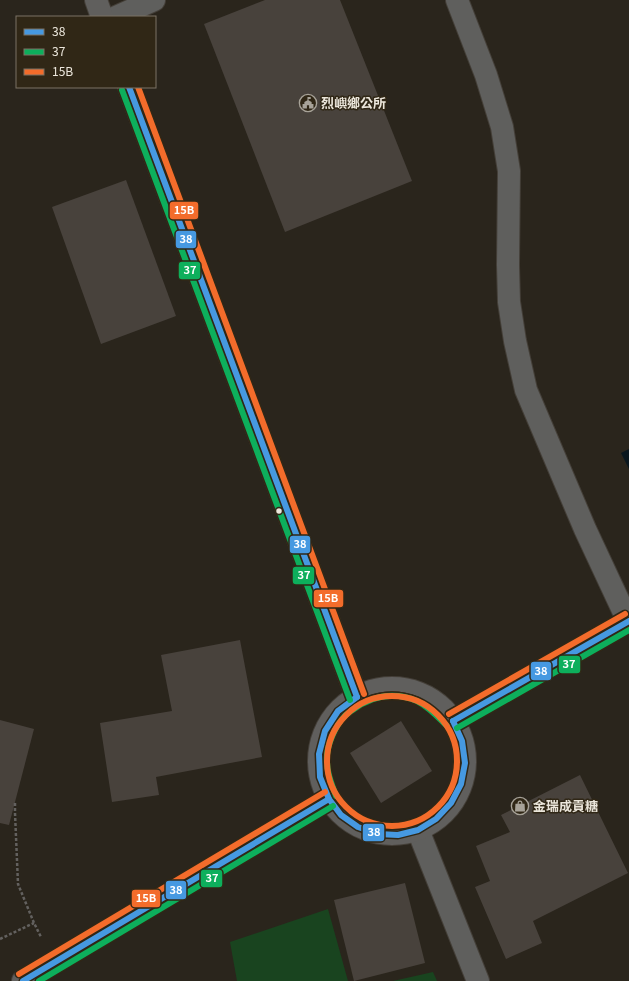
<svg xmlns="http://www.w3.org/2000/svg" width="629" height="981" font-family="Georgia,'Noto Sans TC',serif">
<style>
.green{fill:#19441f}
.water{fill:#0a171e}
.building{fill:#48423c}
.lines{fill:none;stroke-linecap:round;stroke-linejoin:round}
.minor-casing{stroke:#443f38;stroke-width:24}
.major-casing{stroke:#443f38;stroke-width:24}
.path{stroke:#63615f;stroke-width:2.5;stroke-dasharray:3 2;stroke-linecap:butt}
.minor{stroke:#5f5f5d;stroke-width:22}
.major{stroke:#605f5d;stroke-width:22}
.bus-1-casing{stroke:#302716;stroke-width:9}
.bus-2-casing{stroke:#302716;stroke-width:9}
.bus-3-casing{stroke:#302716;stroke-width:9}
.bus-1{stroke:#4699e1;stroke-width:6}
.bus-2{stroke:#0daf5c;stroke-width:6}
.bus-3{stroke:#f36c2b;stroke-width:6}
.bus-dot{fill:#ebe6db;stroke:#302716;stroke-width:1.5}
.labels{text-anchor:middle;stroke-width:3;stroke-linejoin:round;paint-order:stroke}
.poi-label{font-size:13px;font-weight:bold;fill:#ebe6db;stroke:#302716;text-anchor:start}
.line-badge{stroke:#302716;stroke-width:1.5}
.badge-label{font-size:11px;text-anchor:middle;font-weight:bold;fill:#fff}
</style>
<rect width="100%" height="100%" fill="#2a251c"/>
<!-- green -->
<g class="green">
<polygon points="328,909 348,981 237,981 230,942"/>
<polygon points="433,972 437,981 393,981"/>
</g>
<!-- water -->
<polygon class="water" points="629,449 629,469 621,453"/>
<!-- building -->
<g class="building">
<polygon points="265,0 340,0 412,181 285,232 204,24"/>
<polygon points="126,180 176,316 101,344 52,207"/>
<polygon points="240,640 262,757 156,777 159,795 112,802 100,723 172,711 161,655"/>
<polygon points="0,720 34,729 9,825 0,823"/>
<polygon points="401,721 432,771 381,803 350,753"/>
<polygon points="580,775 628,873 533,921 542,943 506,959 475,887 490,881 476,846 510,832 501,815"/>
<polygon points="405,883 425,963 354,981 334,900"/>
</g>
<g class="lines">
<defs>
<g id="minor">
<polyline points="457,0 486,75 502,127 509,171 508,265 509,302 515,341 526,390 585,529 628,621"/>
<polyline points="116,17 154,0"/>
<polyline points="418,830 478,981"/>
</g>
<g id="major">
<polyline points="96,0 102,17"/>
<polyline points="129,87 357,697"/>
<circle cx="392" cy="761" r="73"/>
<polyline points="453,721 629,621"/>
<polyline points="23,981 329,799"/>
</g>
</defs>
<!-- minor casing -->
<use href="#minor" class="minor-casing"/>
<!-- major casing -->
<use href="#major" class="major-casing"/>
<!-- path -->
<g class="path">
<polyline points="15,803 15,813 18,884 34,923 41,937"/>
<polyline points="0,939 34,923"/>
</g>
<!-- minor -->
<use href="#minor" class="minor"/>
<!-- major -->
<use href="#major" class="major"/>
<defs>
<g id="bus-1">
<polyline points="129,87 357,697"/>
<polyline points="357,697 338,711 325,731 319,754 320,777 329,799 341,815 358,827 378,834 398,835 418,830 436,819 451,803 461,784 465,763 462,741 453,721"/>
<polyline points="453,721 629,621"/>
<polyline points="23,981 329,799"/>
</g>
<g id="bus-2">
<polyline points="122,90 350,700"/>
<polyline points="457,728 629,630"/>
<path d="M 336,796 C 331,782 326,771 327,755 C 328,743 336,725 344,717 C 346,714 349,713 351,711 C 371,696 393,691 417,701 C 429,707 438,717 447,726"/>
<polyline points="39,981 333,806"/>
</g>
<g id="bus-3">
<polyline points="138,87 364,694"/>
<circle cx="392" cy="761" r="65"/>
<polyline points="449,714 625,614"/>
<polyline points="19,974 325,792"/>
</g>
</defs>
<!-- bus-1 casing -->
<use href="#bus-1" class="bus-1-casing"/>
<!-- bus-2 casing -->
<use href="#bus-2" class="bus-2-casing"/>
<!-- bus-3 casing -->
<use href="#bus-3" class="bus-3-casing"/>
<!-- bus-1 -->
<use href="#bus-1" class="bus-1"/>
<!-- bus-2 -->
<use href="#bus-2" class="bus-2"/>
<!-- bus-3 -->
<use href="#bus-3" class="bus-3"/>
</g>
<!-- icons -->
<defs>
<symbol id="civic-ring" viewBox="-11 -11 22 22"><circle r="9.5" fill="#302716" stroke="#a7a298" stroke-width="1.5"/><path d="M-.6-6.5H3V-4.5H.6V-3L4-1V1h2V6H-6V1h2V-1L-.6-3ZM-1.2 2.5V6h2.4V2.5Z" fill="#a7a298"/></symbol>
<symbol id="shop-ring" viewBox="-11 -11 22 22"><circle r="9.5" fill="#302716" stroke="#a7a298" stroke-width="1.5"/><path d="M-5-2.5h2.3a2.7 3.5 0 0 1 5.4 0H5L5.5 6h-11ZM-1.5-2.5h3a1.5 2.3 0 0 0-3 0Z" fill="#a7a298"/></symbol>
</defs>
<g fill-rule="evenodd">
<use href="#civic-ring" x="298" y="93" width="20" height="20"/>
<use href="#shop-ring" x="510" y="796" width="20" height="20"/>
</g>
<!-- markers -->
<circle class="bus-dot" cx="279" cy="511" r="3.5"/>
<g class="labels">
<!-- poi labels -->
<g class="poi-label">
<text x="321" y="108">烈嶼鄉公所</text>
<text x="533" y="811">金瑞成貢糖</text>
</g>
</g>
<g class="line-badge">
<rect x="169" y="201" width="30" height="19" rx="4" fill="#f36c2b"/>
<rect x="175" y="230" width="22" height="19" rx="4" fill="#4699e1"/>
<rect x="178" y="261" width="23" height="19" rx="4" fill="#0daf5c"/>
<rect x="289" y="535" width="22" height="19" rx="4" fill="#4699e1"/>
<rect x="292" y="566" width="23" height="19" rx="4" fill="#0daf5c"/>
<rect x="313" y="589" width="31" height="19" rx="4" fill="#f36c2b"/>
<rect x="558" y="655" width="23" height="19" rx="4" fill="#0daf5c"/>
<rect x="530" y="661" width="22" height="20" rx="4" fill="#4699e1"/>
<rect x="362" y="823" width="23" height="19" rx="4" fill="#4699e1"/>
<rect x="200" y="869" width="23" height="19" rx="4" fill="#0daf5c"/>
<rect x="165" y="880" width="22" height="20" rx="4" fill="#4699e1"/>
<rect x="131" y="889" width="30" height="19" rx="4" fill="#f36c2b"/>
</g>
<g class="badge-label">
<text x="184" y="214">15B</text>
<text x="186" y="243">38</text>
<text x="190" y="274">37</text>
<text x="300" y="548">38</text>
<text x="304" y="579">37</text>
<text x="328" y="602">15B</text>
<text x="569" y="668">37</text>
<text x="541" y="675">38</text>
<text x="374" y="836">38</text>
<text x="212" y="882">37</text>
<text x="176" y="894">38</text>
<text x="146" y="902">15B</text>
</g>
<!-- legend -->
<rect x="16" y="16" width="140" height="72" fill="#302716" stroke="#7b7365"/>
<rect x="24" y="29" width="20" height="6" fill="#4699e1" stroke="#7b7365"/>
<text x="52" y="36" font-size="12" fill="#ebe6db">38</text>
<rect x="24" y="49" width="20" height="6" fill="#0daf5c" stroke="#7b7365"/>
<text x="52" y="56" font-size="12" fill="#ebe6db">37</text>
<rect x="24" y="69" width="20" height="6" fill="#f36c2b" stroke="#7b7365"/>
<text x="52" y="76" font-size="12" fill="#ebe6db">15B</text>
</svg>
